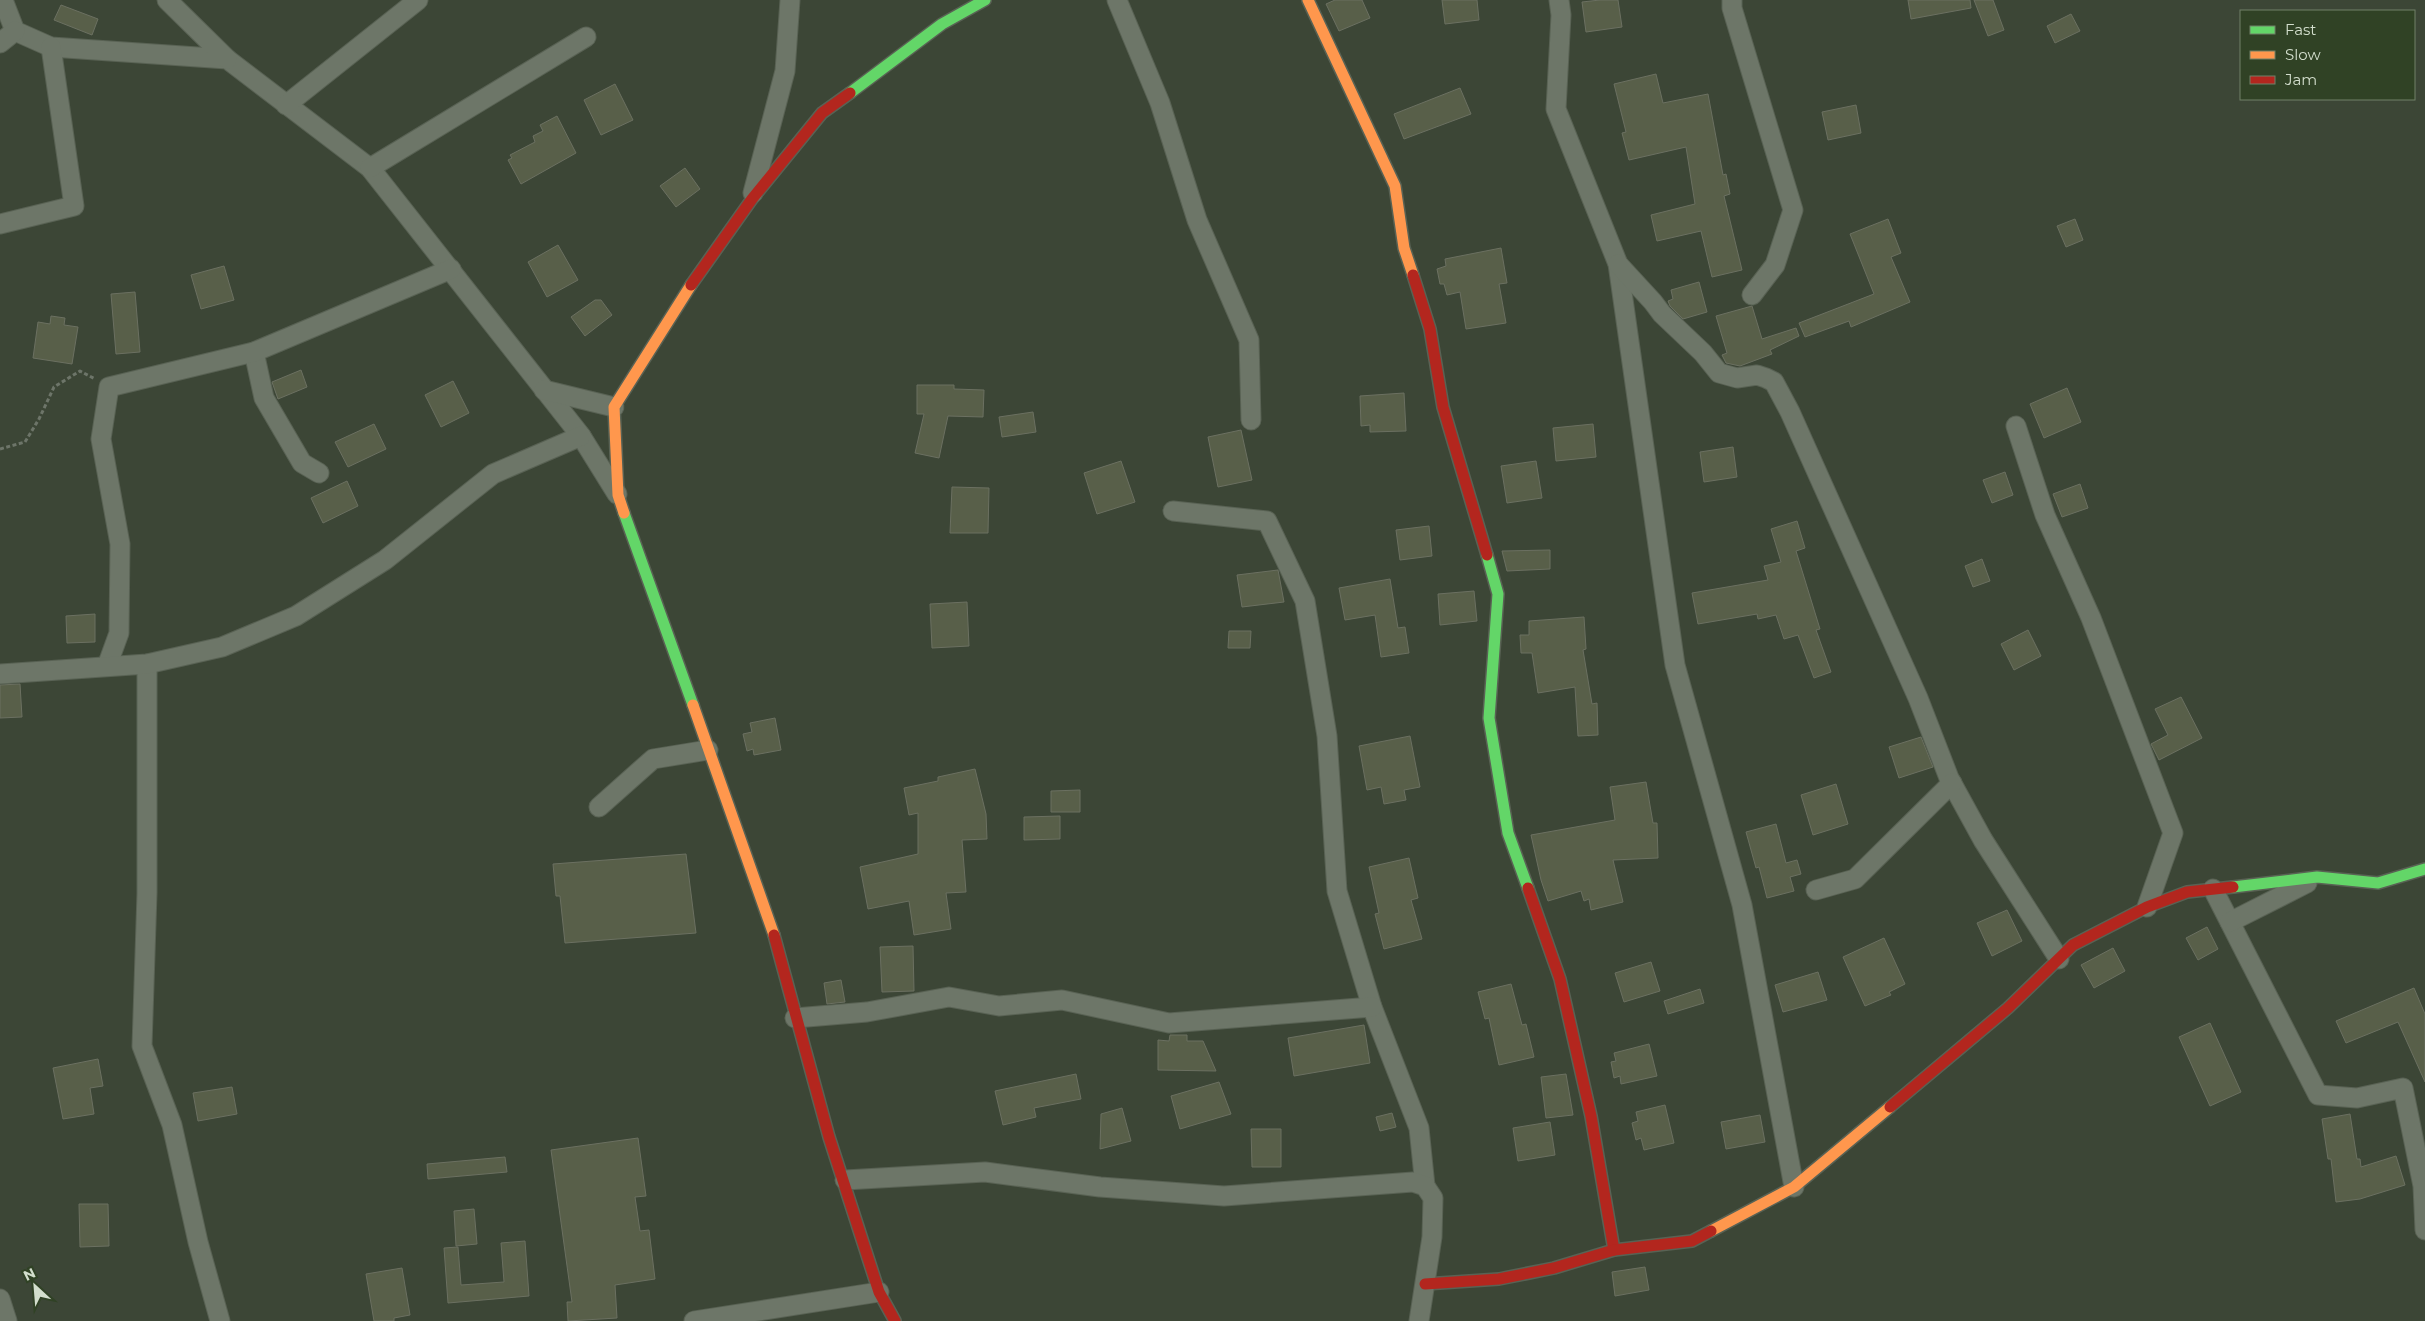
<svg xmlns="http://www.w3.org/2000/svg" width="2425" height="1321" font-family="Montserrat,sans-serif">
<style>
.building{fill:#585f49;stroke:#6b7061}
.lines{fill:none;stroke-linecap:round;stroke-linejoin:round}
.street-casing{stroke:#596254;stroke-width:21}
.fast-casing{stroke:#596254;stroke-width:14}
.slow-casing{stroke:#596254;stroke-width:14}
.jam-casing{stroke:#596254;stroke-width:14}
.path{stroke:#6d7569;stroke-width:3;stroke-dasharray:4 2.5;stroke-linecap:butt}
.street{stroke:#6d7668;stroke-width:19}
.fast{stroke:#63d668;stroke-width:11}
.slow{stroke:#ff974d;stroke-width:11}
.jam{stroke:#b3261e;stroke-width:11}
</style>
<rect width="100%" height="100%" fill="#3c4636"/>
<!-- building -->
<g class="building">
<polygon points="1335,0 1362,0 1370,18 1339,31 1326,4"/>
<polygon points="1442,0 1477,0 1479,20 1445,24"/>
<polygon points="1600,0 1618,0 1622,27 1586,32 1582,2"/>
<polygon points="1908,0 1970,0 1971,8 1911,19"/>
<polygon points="1974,0 1993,0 2004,30 1988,36"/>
<polygon points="61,5 98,19 92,35 54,20"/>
<polygon points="2071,14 2080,31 2055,43 2047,26"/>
<polygon points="1656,74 1663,103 1708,94 1723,175 1726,174 1730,194 1724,196 1742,270 1712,277 1701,231 1657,241 1651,215 1695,204 1686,147 1629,160 1622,133 1626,132 1614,84"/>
<polygon points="615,84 633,120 601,135 584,100"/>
<polygon points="1460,88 1471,114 1404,139 1394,114"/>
<polygon points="1856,105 1861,133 1828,140 1822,112"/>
<polygon points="557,116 576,153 521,184 508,160 512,158 510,155 535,142 533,136 543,131 540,125"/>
<polygon points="685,168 700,189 676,207 660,186"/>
<polygon points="1888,219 1901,253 1891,257 1910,302 1851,327 1849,321 1805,337 1799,323 1874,294 1850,234"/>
<polygon points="2075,219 2083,240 2066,247 2057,226"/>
<polygon points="558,245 578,280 547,297 528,262"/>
<polygon points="1501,248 1507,283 1499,284 1506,323 1466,329 1460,292 1447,295 1444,284 1440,284 1437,269 1446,266 1445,259"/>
<polygon points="224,266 234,300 201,309 191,275"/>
<polygon points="1699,282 1707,312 1683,319 1670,306 1668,301 1673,299 1671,290"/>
<polygon points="135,292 140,352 116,354 111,294"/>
<polygon points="595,300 601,300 612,315 585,336 571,317"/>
<polygon points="1752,306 1762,339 1796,328 1799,336 1770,350 1772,354 1740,366 1726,363 1722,355 1727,353 1716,316"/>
<polygon points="51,316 65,318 64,325 78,327 72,364 33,358 38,322 50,324"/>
<polygon points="301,370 307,387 278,399 272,382"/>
<polygon points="453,381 469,413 441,427 425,395"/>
<polygon points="917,385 954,385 954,389 984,390 983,417 948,416 939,458 915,453 924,414 917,414"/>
<polygon points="2067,388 2081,422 2044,438 2030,404"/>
<polygon points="1404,393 1406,431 1370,432 1370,425 1361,426 1360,396"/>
<polygon points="1033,412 1036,432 1002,437 999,417"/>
<polygon points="374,424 386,449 348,467 335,442"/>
<polygon points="1593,424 1596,457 1556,461 1553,428"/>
<polygon points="1241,430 1252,480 1218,487 1208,437"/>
<polygon points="1733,447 1737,477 1704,482 1700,452"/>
<polygon points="1121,461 1135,502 1097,514 1084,473"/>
<polygon points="1536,461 1542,498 1507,503 1501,466"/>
<polygon points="2005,472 2013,495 1992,503 1983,480"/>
<polygon points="347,481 358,506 323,523 311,498"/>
<polygon points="2080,484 2088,508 2062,517 2053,494"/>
<polygon points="952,487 989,488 988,533 950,533"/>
<polygon points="1797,521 1805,548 1796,551 1820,629 1816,630 1831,672 1814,678 1798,635 1784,639 1776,615 1758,619 1757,614 1698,624 1692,593 1768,580 1764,566 1781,562 1771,529"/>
<polygon points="1429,526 1432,556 1400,560 1396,530"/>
<polygon points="1550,550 1550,569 1507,571 1502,551"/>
<polygon points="1982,559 1990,581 1973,587 1965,566"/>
<polygon points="1278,570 1284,602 1242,607 1237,575"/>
<polygon points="1390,579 1398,628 1405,627 1409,653 1381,657 1375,615 1345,620 1339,588"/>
<polygon points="1474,591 1477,621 1440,625 1438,594"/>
<polygon points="967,602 969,646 932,648 930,604"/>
<polygon points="95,614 95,642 67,643 66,616"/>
<polygon points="1584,617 1586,649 1583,650 1592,704 1597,703 1598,735 1578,736 1575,687 1538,693 1532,653 1521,653 1520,635 1529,635 1529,621"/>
<polygon points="2028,630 2041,656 2014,670 2001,644"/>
<polygon points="1229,631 1251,631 1250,648 1228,648"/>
<polygon points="20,684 22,717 0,718 0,685"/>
<polygon points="2181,697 2202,738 2159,760 2151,744 2168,735 2155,709"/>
<polygon points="775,718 781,750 754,755 753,749 747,751 743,734 752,732 750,723"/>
<polygon points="1410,736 1420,787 1404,790 1406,800 1384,804 1381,787 1367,790 1359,746"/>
<polygon points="1921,737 1933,767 1899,778 1889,747"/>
<polygon points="975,769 986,814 987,839 962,840 966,892 946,893 951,929 914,935 909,901 868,909 860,867 918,854 918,813 909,815 904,788 938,781 938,777"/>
<polygon points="1646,782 1653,823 1657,823 1658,858 1613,860 1623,902 1591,910 1589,899 1584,901 1581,891 1548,901 1541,880 1531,835 1615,820 1610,787"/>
<polygon points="1836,784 1848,824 1813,835 1801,795"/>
<polygon points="1080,790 1080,812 1051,812 1051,791"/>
<polygon points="1060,816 1060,839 1024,840 1024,817"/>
<polygon points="1776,824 1786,863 1797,860 1801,874 1790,877 1794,891 1767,898 1759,867 1756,868 1746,832"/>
<polygon points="686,854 696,933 565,943 560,896 556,896 553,864"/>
<polygon points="1409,858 1418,898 1411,900 1422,939 1384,949 1375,914 1379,913 1369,867"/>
<polygon points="2007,910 2022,941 1992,956 1977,923"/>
<polygon points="2207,927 2218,949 2198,960 2186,938"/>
<polygon points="1884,938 1905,984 1889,992 1891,995 1865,1006 1843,957"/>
<polygon points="913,946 914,991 882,992 880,947"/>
<polygon points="2113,948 2125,971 2094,988 2081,965"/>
<polygon points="1651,962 1660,991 1624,1002 1615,973"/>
<polygon points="1818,972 1827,1000 1783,1012 1775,985"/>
<polygon points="841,980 845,1002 827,1004 824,983"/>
<polygon points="1511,984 1522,1025 1526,1024 1534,1057 1499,1065 1489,1018 1485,1019 1478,992"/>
<polygon points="2414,988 2425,1014 2425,1082 2398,1022 2346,1043 2336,1021"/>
<polygon points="1700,989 1704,1003 1668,1014 1664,1001"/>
<polygon points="2210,1023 2241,1092 2210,1106 2179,1037"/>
<polygon points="1364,1025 1370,1063 1294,1076 1288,1038"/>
<polygon points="1170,1035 1187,1035 1187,1041 1203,1041 1216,1071 1158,1070 1158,1040 1169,1041"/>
<polygon points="1649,1044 1657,1076 1621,1084 1620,1076 1614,1078 1611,1062 1616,1061 1614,1053"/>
<polygon points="98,1059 103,1086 90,1088 94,1114 63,1119 53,1068"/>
<polygon points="1076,1074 1081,1099 1034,1108 1036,1117 1003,1125 995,1091"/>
<polygon points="1566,1074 1573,1115 1546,1118 1541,1077"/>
<polygon points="1219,1082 1231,1114 1180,1129 1171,1096"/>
<polygon points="232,1087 237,1114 198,1121 193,1093"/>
<polygon points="1665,1105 1674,1143 1644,1150 1641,1138 1636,1140 1632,1123 1638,1121 1636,1112"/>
<polygon points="1122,1108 1131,1141 1100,1149 1101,1114"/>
<polygon points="1392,1113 1396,1127 1380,1131 1376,1117"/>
<polygon points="2350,1114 2357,1159 2360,1159 2361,1167 2396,1156 2405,1185 2360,1199 2336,1202 2331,1159 2328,1159 2322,1119"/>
<polygon points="1760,1115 1765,1142 1726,1149 1721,1122"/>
<polygon points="1550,1122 1555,1155 1518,1161 1513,1128"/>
<polygon points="1251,1129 1281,1129 1281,1167 1252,1167"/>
<polygon points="638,1138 646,1196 635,1197 640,1231 649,1230 655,1279 615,1285 617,1318 568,1321 567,1302 572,1302 551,1150"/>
<polygon points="505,1157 507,1172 428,1179 427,1164"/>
<polygon points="79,1204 108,1204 109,1246 80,1247"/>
<polygon points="474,1209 477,1244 456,1246 454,1211"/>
<polygon points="525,1241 529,1296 448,1303 444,1248 458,1247 461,1285 504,1282 501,1243"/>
<polygon points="1645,1267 1649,1290 1615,1296 1612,1272"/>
<polygon points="402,1268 410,1315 394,1318 394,1321 374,1321 366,1274"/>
</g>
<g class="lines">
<defs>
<g id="street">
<polyline points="3,0 15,31 51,47 227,59 370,168 581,436 617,494"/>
<polyline points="167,0 227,59"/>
<polyline points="1117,0 1160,103 1197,220 1249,340 1251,420"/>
<polyline points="1559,0 1561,15 1556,109 1618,264 1675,665 1742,905 1794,1187"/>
<polyline points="1732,0 1732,8 1793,210 1775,265 1752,295"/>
<polyline points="0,43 15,31"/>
<polyline points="286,105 418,0"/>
<polyline points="370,168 586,37"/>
<polyline points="753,193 785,71 790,0"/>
<polyline points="0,224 74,206 51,47"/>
<polyline points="1618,264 1653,302 1662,314 1703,353 1719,373 1737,378 1757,375 1766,378 1774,382 1790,412 1918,698 1949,778 1983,840 2059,959"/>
<polyline points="254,352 264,398 302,463 319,473"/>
<polyline points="544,390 614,407"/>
<polyline points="2016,426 2045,515 2091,618 2173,833 2147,907"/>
<polyline points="1173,511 1267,521 1305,601 1327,736 1337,891 1372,1007 1419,1128 1425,1186"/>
<polyline points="147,664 147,893 142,1046 172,1125 198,1242 220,1321"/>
<polyline points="107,666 119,633 120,544 101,439 109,387 254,352 451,269"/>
<polyline points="0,674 147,664 222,647 296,616 385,560 493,474 581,436"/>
<polyline points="599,807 653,759 708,750"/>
<polyline points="2213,889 2318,1095 2357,1098 2403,1088 2423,1186 2425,1230"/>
<polyline points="1816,890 1855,879 1952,783"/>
<polyline points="2230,922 2307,883"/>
<polyline points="795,1018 867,1012 949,997 999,1006 1062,1000 1169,1023 1372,1007"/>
<polyline points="845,1180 985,1172 1100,1187 1224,1196 1413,1182 1425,1186 1433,1198 1432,1237 1419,1321"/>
<polyline points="0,1299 7,1321"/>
<polyline points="694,1321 879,1292"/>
</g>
<g id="fast">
<polyline points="850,93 942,24 985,0"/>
<polyline points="624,513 693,705"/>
<polyline points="1487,555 1498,594 1489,718 1508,833 1528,888"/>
<polyline points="2233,887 2317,877 2378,883 2425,869"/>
</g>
<g id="slow">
<polyline points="1308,0 1395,186 1404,248 1413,275"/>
<polyline points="624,513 618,495 614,407 691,285"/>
<polyline points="693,705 774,935"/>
<polyline points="1711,1231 1794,1187 1890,1107"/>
</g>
<g id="jam">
<polyline points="1413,275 1430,329 1443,407 1487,555"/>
<polyline points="691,285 752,199 822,113 850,93"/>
<polyline points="1528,888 1560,979 1591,1116 1614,1250"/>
<polyline points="774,935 829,1137 879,1292 895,1321"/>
<polyline points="1890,1107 2008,1008 2073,945 2147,907 2187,892 2233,887"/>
<polyline points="1425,1284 1499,1279 1554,1268 1614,1250 1692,1241 1711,1231"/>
</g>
</defs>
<!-- street casing -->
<use href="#street" class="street-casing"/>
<!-- fast casing -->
<use href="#fast" class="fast-casing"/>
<!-- slow casing -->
<use href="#slow" class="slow-casing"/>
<!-- jam casing -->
<use href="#jam" class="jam-casing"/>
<!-- path -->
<polyline class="path" points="0,449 25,442 39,419 54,387 80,371 95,379"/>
<!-- street -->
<use href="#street" class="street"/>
<!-- fast -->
<use href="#fast" class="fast"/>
<!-- slow -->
<use href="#slow" class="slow"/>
<!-- jam -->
<use href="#jam" class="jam"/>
</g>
<!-- legend -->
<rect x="2240" y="10" width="175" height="90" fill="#304225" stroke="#718068"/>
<rect x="2250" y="26" width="25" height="8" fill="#63d668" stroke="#718068"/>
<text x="2285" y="35" font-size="15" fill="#d3decd">Fast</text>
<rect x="2250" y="51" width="25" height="8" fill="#ff974d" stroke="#718068"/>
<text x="2285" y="60" font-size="15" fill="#d3decd">Slow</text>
<rect x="2250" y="76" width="25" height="8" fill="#b3261e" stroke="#718068"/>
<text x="2285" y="85" font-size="15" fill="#d3decd">Jam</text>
<!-- north arrow -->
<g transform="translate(35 1286) rotate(334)" stroke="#304225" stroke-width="4" paint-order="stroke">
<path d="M0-4L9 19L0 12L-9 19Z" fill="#d3decd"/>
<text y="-8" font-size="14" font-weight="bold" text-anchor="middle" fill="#d3decd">N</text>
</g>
</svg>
